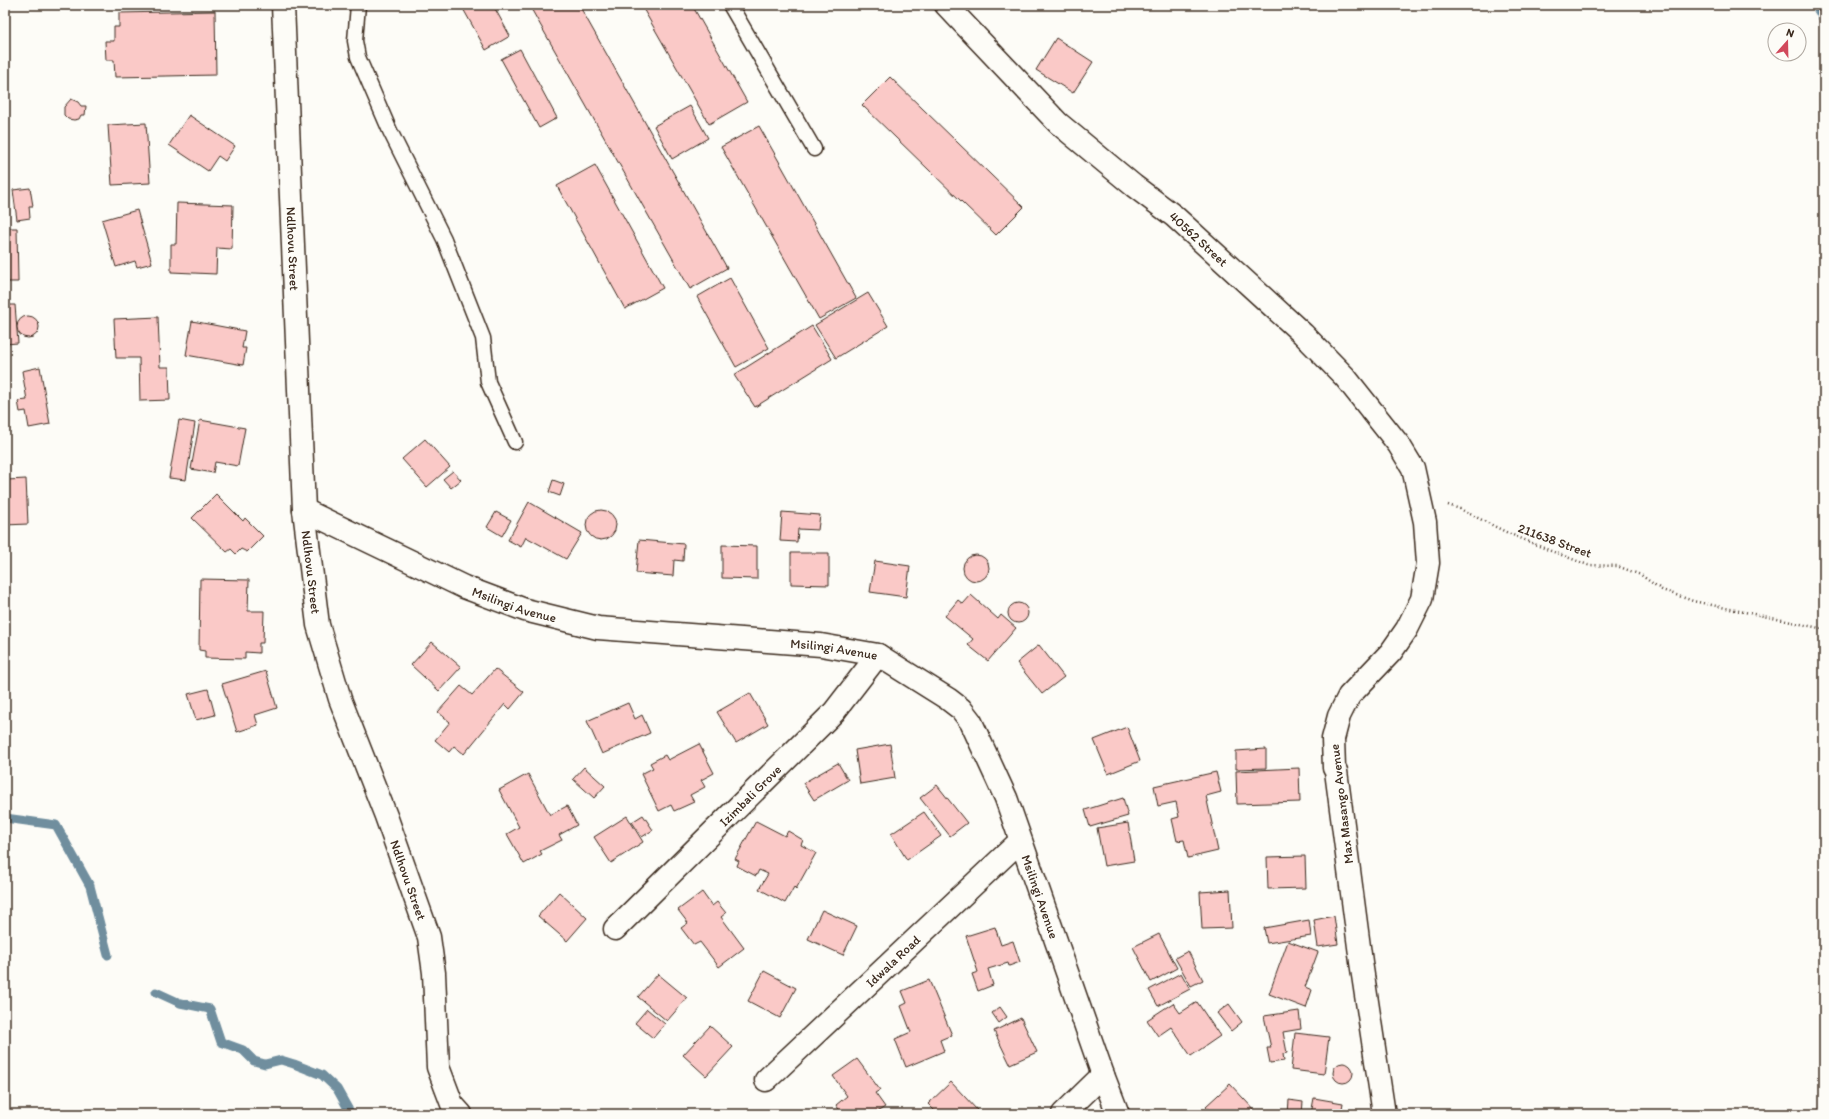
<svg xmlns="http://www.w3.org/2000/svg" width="1829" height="1119" font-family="Itim,sans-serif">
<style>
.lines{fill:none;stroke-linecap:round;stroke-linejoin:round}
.stream{stroke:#6f8e9e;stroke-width:9}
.building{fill:#fac9c7;stroke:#3b2a1e}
.service-casing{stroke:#3b2a1e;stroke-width:17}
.minor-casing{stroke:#3b2a1e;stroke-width:25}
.path{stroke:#3b2a1e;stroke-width:2.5;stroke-dasharray:1 3;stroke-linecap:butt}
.service{stroke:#fdfcf7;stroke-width:14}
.minor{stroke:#fdfcf7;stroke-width:22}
.labels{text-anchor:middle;stroke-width:3.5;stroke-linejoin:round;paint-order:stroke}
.street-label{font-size:13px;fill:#3b2a1e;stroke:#fdfcf7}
</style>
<rect width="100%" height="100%" fill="#fdfcf7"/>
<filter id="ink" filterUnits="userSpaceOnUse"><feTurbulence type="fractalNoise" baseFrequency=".025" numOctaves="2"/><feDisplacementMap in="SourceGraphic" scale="8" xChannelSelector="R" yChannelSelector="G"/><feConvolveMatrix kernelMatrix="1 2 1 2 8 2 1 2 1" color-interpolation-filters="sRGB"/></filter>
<g filter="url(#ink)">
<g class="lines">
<!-- stream -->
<g class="stream">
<polyline points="1815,5 1824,20"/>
<polyline points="5,818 56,825 90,886 108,955"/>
<polyline points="156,992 180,1003 210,1009 221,1042 243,1050 254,1061 265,1064 281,1060 294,1064 322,1075 337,1089 351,1114"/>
</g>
</g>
<!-- building -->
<g class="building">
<polygon points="461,5 493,5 510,36 486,50"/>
<polygon points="529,5 579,5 727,268 690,289"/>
<polygon points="641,5 692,5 747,102 709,124"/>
<polygon points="215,11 216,75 115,77 114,60 106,60 105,41 114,41 114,27 119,27 119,13"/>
<polygon points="1056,38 1093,62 1073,93 1036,70"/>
<polygon points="520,49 557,118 539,128 501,59"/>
<polygon points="890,77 1024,207 996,235 862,105"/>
<polygon points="71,99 78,102 81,106 86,106 85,115 81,115 79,119 74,120 68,119 64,115 64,107"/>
<polygon points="690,106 708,138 672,159 654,126"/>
<polygon points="189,115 235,146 225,161 218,156 208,171 169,145"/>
<polygon points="146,123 150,183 112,185 108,125"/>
<polygon points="759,126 856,298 819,319 721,147"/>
<polygon points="595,165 663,288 625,309 557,186"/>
<polygon points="30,188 33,206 29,206 30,218 17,220 13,190"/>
<polygon points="177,203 233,205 232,249 217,248 216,274 171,272 171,244 176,244"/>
<polygon points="137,210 152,263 137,267 135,261 116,267 102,220"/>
<polygon points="5,228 17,228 18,282 5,282"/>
<polygon points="730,278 769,348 736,367 697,297"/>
<polygon points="868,293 888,326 836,358 815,325"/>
<polygon points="5,305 15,305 18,343 5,344"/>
<circle cx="28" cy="327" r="11"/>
<polygon points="158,317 160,367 169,367 170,400 140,401 139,358 116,358 114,319"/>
<polygon points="192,321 245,331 242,348 246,348 243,365 186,355"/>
<polygon points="812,326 832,359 755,407 734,375"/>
<polygon points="40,367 50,424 29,428 26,411 20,412 18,401 27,400 22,371"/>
<polygon points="179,420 195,423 186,480 169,478"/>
<polygon points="200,420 245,428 238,466 215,462 213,473 191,469"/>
<polygon points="425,439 450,467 427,487 402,459"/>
<polygon points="453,471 461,480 451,488 443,479"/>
<polygon points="26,479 28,524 5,525 7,480"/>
<polygon points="553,480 564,484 560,496 549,492"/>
<polygon points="216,494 243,521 245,518 263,536 247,552 241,549 236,554 231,549 227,552 192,518"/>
<polygon points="529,502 582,533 566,559 526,537 521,547 508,540"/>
<circle cx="601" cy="525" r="15"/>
<polygon points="496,512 511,520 502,536 487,527"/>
<polygon points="782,512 820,515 818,530 798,529 797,542 780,541"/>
<polygon points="639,540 684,544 683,561 674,560 673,576 636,573"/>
<polygon points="722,545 757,546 757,579 722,578"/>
<polygon points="791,553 829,553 829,585 791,584"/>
<circle cx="976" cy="568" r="13"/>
<polygon points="875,561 910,566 906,597 870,592"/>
<polygon points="200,579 249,580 248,611 264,611 263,643 259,643 259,653 245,652 245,659 205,658 205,651 199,650"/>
<polygon points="971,595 998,619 1001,615 1016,628 988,661 968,645 973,639 945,616 958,600 963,604"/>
<circle cx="1018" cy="613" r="10"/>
<polygon points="432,642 461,667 439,691 411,665"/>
<polygon points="1039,645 1064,677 1042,694 1017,663"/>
<polygon points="495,669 524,692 510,709 505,704 464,754 454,746 449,752 435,740 450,722 438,712 461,686 472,695"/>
<polygon points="266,671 277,708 255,715 258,725 237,732 222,684"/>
<polygon points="208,689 215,715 196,720 188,694"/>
<polygon points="750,693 768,724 736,743 717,712"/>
<polygon points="628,703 635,719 642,715 650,733 602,754 587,721"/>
<polygon points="1127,727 1140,761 1108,774 1094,740"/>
<polygon points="699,744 714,773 701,780 705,787 690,795 694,802 674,811 671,805 659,811 641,774 653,768 650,763 665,755 668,760"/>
<polygon points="890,744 895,778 860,784 855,750"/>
<polygon points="1266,749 1266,768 1236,769 1236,751"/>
<polygon points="838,763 848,780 814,800 803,783"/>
<polygon points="584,767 605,786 594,798 573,779"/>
<polygon points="1299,768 1300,802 1237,804 1236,771"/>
<polygon points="1216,772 1221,792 1206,796 1218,851 1188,858 1184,840 1177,841 1172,819 1179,817 1176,802 1158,806 1154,786"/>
<polygon points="528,774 550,815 567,806 577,825 559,835 562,840 540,851 542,854 524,864 507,834 519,827 499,790"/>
<polygon points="937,785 967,823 950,836 920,798"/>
<polygon points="1123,798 1128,816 1090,827 1085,810"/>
<polygon points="924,812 941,836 907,860 891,834"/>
<polygon points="643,815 653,830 642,837 632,822"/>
<polygon points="627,816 643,842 611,863 594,837"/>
<polygon points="756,821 785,836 788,831 803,840 801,845 816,853 796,889 794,887 785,903 759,889 768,874 759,870 756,876 737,866 739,861 735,859"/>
<polygon points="1128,823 1134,861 1104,866 1097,828"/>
<polygon points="1305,856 1306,888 1268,889 1267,857"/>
<polygon points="1230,890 1232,928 1202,929 1200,892"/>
<polygon points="559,892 587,918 567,941 538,916"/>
<polygon points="702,892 712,906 717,902 726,913 721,917 744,948 719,967 700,942 694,945 681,928 688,923 678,910"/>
<polygon points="822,910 857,926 843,955 808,939"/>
<polygon points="1334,916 1338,944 1318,947 1314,920"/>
<polygon points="1309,920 1311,936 1267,943 1264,928"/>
<polygon points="995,927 1001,945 1013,941 1020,962 1009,966 1008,963 988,969 993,985 978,991 972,974 978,972 966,936"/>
<polygon points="1159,934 1177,968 1151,982 1133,947"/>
<polygon points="1288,941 1318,952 1305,987 1312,990 1306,1008 1269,994"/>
<polygon points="1188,951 1203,980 1191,986 1175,958"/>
<polygon points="764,971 796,988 780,1018 748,1001"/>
<polygon points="1181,973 1190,989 1158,1006 1149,990"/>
<polygon points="658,974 687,998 667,1021 638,997"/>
<polygon points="929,980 952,1035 940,1040 944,1051 906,1067 895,1039 911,1032 901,1006 907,1003 902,991"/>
<polygon points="1197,1002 1220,1036 1191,1056 1171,1027 1158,1036 1147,1020 1173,1003 1180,1013"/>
<polygon points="1229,1004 1242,1022 1231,1031 1217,1013"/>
<polygon points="1000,1007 1007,1017 999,1023 992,1013"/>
<polygon points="647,1009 665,1024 653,1038 635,1023"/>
<polygon points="1299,1011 1301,1029 1283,1032 1287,1053 1283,1054 1284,1061 1270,1063 1267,1048 1271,1048 1264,1016"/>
<polygon points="1021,1018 1037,1052 1010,1064 994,1031"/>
<polygon points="710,1026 733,1047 706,1076 683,1055"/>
<polygon points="1295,1033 1329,1037 1324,1074 1291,1070"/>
<polygon points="857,1059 880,1090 875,1093 885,1107 874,1114 842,1114 836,1105 847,1096 833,1076"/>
<circle cx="1343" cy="1073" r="10"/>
<polygon points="951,1082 977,1110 972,1114 938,1114 928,1104"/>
<polygon points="1230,1084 1257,1113 1256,1114 1214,1114 1206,1106"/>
<polygon points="1314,1098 1343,1103 1341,1114 1311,1114"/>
<polygon points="1289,1100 1303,1102 1302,1114 1288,1114"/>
</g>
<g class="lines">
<defs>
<g id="service">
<polyline points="358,5 355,41 358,57 390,131 444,239 483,338 488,382 515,442"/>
<polyline points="730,5 814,149"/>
</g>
<g id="minor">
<path id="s1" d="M 283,5 L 304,510 L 318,625 L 340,699 L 386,816 L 429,937 L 434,973 L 438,1067 L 452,1104 L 461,1114"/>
<path id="s2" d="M 946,5 L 1058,123 L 1134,186 L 1174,216 L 1303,334 L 1345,377 L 1399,445 L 1413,468 L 1425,522 L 1428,563 L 1422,599 L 1407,629 L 1391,652 L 1349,696 L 1339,716 L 1333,739 L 1334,768 L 1336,771 L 1361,962 L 1384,1114"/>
<path id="s3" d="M 304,510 L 464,587 L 525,610 L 598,628 L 821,645 L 878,655 L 948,699 L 961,709 L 971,722 L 1006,798 L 1103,1075 L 1118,1114"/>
<path id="s4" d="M 615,929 L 834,712 L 878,655"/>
<path id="s5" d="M 766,1080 L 1020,841"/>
<polyline points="1063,1114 1103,1075"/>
</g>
</defs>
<!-- service casing -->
<use href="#service" class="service-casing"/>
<!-- minor casing -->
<use href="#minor" class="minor-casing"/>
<!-- path -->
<polyline class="path" points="1448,505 1460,509 1508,533 1551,551 1588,565 1617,566 1641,575 1662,590 1693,601 1824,629"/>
<!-- service -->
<use href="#service" class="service"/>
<!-- minor -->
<use href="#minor" class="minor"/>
</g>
</g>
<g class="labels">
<!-- street labels -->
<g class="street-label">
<text dy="5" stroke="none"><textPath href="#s2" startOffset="345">40562 Street</textPath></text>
<text dy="5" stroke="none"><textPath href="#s1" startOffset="244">Ndlhovu Street</textPath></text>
<text transform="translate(1555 540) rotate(20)" y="5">211638 Street</text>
<text dy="5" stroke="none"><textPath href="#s1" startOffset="568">Ndlhovu Street</textPath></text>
<text dy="5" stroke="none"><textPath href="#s3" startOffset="231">Msilingi Avenue</textPath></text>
<text dy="5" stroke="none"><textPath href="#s3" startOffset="555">Msilingi Avenue</textPath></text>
<text dy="5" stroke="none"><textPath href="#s4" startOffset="190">Izimbali Grove</textPath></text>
<text transform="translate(1341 804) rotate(-97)" y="5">Max Masango Avenue</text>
<text dy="5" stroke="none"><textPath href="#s1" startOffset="892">Ndlhovu Street</textPath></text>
<text dy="5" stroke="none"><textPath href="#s3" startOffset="903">Msilingi Avenue</textPath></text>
<text dy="5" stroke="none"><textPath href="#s5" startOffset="174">Idwala Road</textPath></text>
</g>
</g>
<!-- margin -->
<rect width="1829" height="1119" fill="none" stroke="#fdfcf7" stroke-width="20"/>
<rect x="10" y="10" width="1809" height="1099" fill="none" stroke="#3b2a1e" stroke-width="1.5" filter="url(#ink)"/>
<!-- north arrow -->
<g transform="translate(1787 42) rotate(20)"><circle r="19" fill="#fdfcf7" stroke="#afa8a0"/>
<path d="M0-3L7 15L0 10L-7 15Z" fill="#d1495b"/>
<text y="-6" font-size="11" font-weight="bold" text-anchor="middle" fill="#3b2a1e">N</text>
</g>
</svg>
